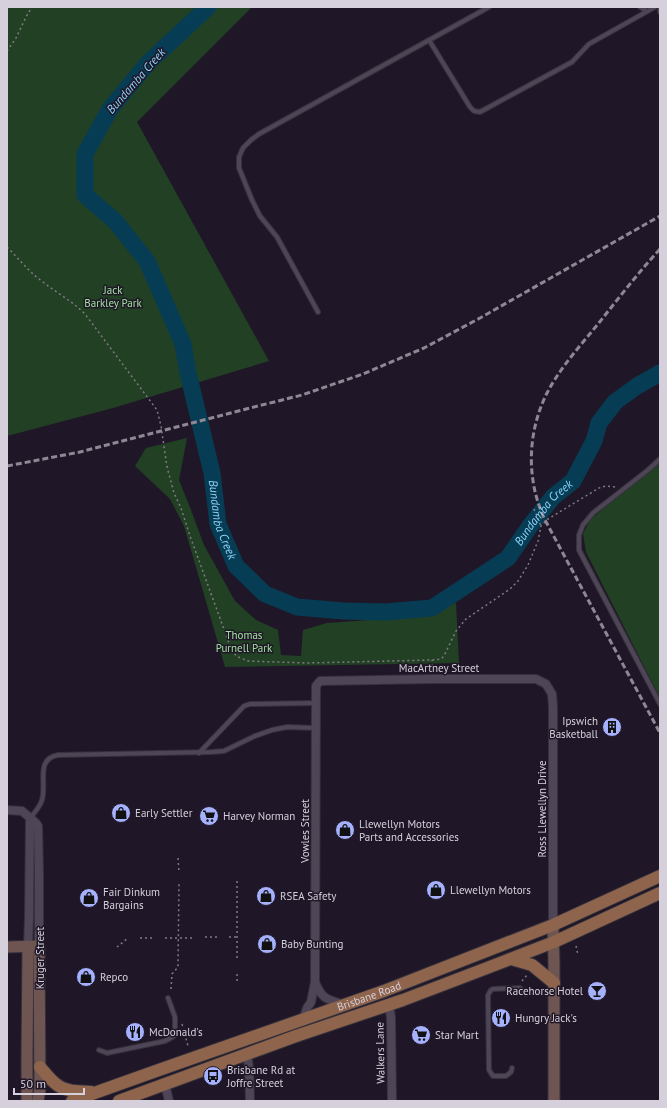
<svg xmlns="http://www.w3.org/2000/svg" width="667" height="1108" font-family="'PT Sans',sans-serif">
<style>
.green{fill:#224023}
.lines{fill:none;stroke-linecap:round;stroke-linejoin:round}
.river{stroke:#073d54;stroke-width:17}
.lane-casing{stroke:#36313c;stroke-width:6}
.street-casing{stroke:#36313c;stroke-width:10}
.secondary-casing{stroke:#36313c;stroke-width:13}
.primary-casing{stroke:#36313c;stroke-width:14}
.path{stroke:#807a87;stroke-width:1.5;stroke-dasharray:2 3;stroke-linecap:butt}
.lane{stroke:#4e4557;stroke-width:4}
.street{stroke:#4e4557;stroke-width:8}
.secondary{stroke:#6e5552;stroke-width:11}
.primary{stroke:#8e654c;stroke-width:12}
.rail{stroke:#8e8895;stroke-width:3;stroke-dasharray:6 3;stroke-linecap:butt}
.labels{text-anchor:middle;stroke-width:3;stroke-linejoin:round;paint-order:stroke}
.park-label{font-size:11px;fill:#a0e19f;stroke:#1f1727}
.street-label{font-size:11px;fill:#d5d0db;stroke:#1f1727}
.poi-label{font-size:11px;fill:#d5d0db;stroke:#1f1727;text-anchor:start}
.water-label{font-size:12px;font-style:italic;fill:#8dd5fc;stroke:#1f1727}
</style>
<rect width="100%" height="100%" fill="#1f1727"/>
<!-- green -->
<g class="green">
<polygon points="7,7 252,7 137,122 269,361 113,408 7,436"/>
<polygon points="187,438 179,480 191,510 204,545 235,601 256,620 278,630 281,655 301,656 303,630 327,623 426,616 456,603 459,663 225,667 184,526 170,499 135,466 146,448"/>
<polygon points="660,460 660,698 586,552 583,534 590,520"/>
</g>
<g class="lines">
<!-- river -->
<path class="river" id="s1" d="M 208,7 L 149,62 L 110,109 L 85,154 L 85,195 L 115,221 L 147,261 L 183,344 L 188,373 L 212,473 L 218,524 L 236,566 L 265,594 L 297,607 L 344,611 L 385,612 L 432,608 L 508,558 L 530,526 L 553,497 L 573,481 L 594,441 L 599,423 L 615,402 L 637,386 L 660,373"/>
<defs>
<g id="lane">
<polyline points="640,7 647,11"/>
<polyline points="660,7 660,12"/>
<polyline points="429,40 470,107 474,111 480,112 572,62 589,44 655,7"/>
<polyline points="318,312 277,237 260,216 252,200 239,168 239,157 243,148 251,140 259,134 489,7"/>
<polyline points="660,459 648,470 593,513 583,525 579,535 579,550 660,704"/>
<polyline points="199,753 244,706 250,704 316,703"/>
<path d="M 30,818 C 35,812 40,807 42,800 C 47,783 35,759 58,755 L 211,752 L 224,751 L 255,736 L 272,730 L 287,727 L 316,728"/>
<polyline points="99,1050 107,1053 165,1041 171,1038 175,1035 175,1017 168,998"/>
<polyline points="512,1068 511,1072 506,1076 493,1076 489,1070 488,995 491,990 493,989 520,988 526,994"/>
</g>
<g id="street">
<polyline points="7,810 22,811 36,823 38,826 39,873 39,946"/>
<polyline points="28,946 29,918 30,818"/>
<path d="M 315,982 C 322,1000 328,999 344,1005"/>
<polyline points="387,1005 390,1011 391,1018 392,1101"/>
<polyline points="303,1020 307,1008 311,1002 315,982 316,686 320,681 432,679 536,679 546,684 552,694 553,707 553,925"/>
<polyline points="247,1054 249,1068 250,1101"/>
<polyline points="165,1084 169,1101"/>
</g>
<g id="secondary">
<polyline points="553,925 554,964 554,1101"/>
<polyline points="7,947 39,946 40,1089 38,1101"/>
<polyline points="27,1101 27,1056 28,946"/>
</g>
<g id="primary">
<polyline points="511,959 532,965 554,983"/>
<path d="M 40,1067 C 48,1076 56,1088 69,1090 C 76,1092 84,1091 91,1092"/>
<path id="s2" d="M 72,1101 L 156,1071 L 384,991 L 553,925 L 660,876"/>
<polyline points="119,1101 296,1036 403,1000 487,968 554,942 660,893"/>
</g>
</defs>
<!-- lane casing -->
<use href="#lane" class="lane-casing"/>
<!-- street casing -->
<use href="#street" class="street-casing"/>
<!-- secondary casing -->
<use href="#secondary" class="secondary-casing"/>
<!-- primary casing -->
<use href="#primary" class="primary-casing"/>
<!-- path -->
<g class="path">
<polyline points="7,51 16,38 26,17 32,7"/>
<path d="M 7,247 C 19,259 29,272 43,282 C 57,293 72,301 85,314 L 157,410 L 161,426 L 167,467 L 174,493 L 181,508 L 190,536 L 229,643 L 236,656 L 248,661 L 307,663 L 432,660 L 441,659 L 444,656 L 456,631 L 466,619 L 510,589 L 518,581 L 528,565 L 538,541 L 541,526 L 548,519 L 599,488 L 606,486 L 616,487"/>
<polyline points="534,509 541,526"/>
<polyline points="432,671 432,660"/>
<polyline points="178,858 179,872"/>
<polyline points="237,881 237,961"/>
<polyline points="205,937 219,937"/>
<polyline points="229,937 237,937"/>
<polyline points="140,938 155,938"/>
<polyline points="165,938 193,938"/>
<polyline points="576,946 578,955"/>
<polyline points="117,947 128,938"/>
<polyline points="237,981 237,972"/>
<polyline points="522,981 527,975"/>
<polyline points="171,989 172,974 178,967 179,882"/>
<polyline points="182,1024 188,1046"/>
</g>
<!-- lane -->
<use href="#lane" class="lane"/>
<!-- street -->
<use href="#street" class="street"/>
<!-- secondary -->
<use href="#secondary" class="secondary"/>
<!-- primary -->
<use href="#primary" class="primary"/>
<!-- rail -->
<g class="rail">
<path d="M 660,249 C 638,273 618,299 598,324 C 580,346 560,368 547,393 C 527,433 526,480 545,520 L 660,733"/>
<polyline points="7,466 80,452 242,410 302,395 363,374 424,348 480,318 660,216"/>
</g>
</g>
<!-- icons -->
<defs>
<symbol id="building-disc" viewBox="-11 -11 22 22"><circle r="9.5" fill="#a5b1fc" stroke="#1f1727"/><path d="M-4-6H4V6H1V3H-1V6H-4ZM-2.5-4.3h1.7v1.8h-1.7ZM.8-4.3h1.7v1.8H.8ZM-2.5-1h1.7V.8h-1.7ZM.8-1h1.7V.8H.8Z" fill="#111"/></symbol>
<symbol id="shop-disc" viewBox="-11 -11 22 22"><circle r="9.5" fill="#a5b1fc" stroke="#1f1727"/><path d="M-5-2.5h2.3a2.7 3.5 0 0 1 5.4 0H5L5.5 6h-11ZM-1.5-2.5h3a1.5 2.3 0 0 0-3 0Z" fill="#111"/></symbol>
<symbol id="supermarket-disc" viewBox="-11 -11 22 22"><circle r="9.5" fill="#a5b1fc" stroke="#1f1727"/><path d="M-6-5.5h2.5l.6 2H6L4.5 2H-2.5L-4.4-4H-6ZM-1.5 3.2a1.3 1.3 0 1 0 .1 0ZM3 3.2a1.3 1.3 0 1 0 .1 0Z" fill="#111"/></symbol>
<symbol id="bar-disc" viewBox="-11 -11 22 22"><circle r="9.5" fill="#a5b1fc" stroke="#1f1727"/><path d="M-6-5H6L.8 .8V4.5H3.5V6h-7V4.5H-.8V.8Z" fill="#111"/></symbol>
<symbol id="restaurant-disc" viewBox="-11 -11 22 22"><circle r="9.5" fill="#a5b1fc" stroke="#1f1727"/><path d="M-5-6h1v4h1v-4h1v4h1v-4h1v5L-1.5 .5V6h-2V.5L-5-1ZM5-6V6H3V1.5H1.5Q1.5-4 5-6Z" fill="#111"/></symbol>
<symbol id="bus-disc" viewBox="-11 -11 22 22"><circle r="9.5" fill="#a5b1fc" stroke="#1f1727"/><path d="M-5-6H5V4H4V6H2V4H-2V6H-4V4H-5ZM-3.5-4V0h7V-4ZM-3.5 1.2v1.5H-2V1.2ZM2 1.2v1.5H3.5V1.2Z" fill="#111"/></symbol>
</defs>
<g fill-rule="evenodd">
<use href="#building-disc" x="601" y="716" width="22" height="22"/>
<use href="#shop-disc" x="110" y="802" width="22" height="22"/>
<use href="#supermarket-disc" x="198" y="805" width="22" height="22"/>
<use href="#shop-disc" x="334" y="819" width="22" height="22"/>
<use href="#shop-disc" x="425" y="879" width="22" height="22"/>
<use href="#shop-disc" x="255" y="885" width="22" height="22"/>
<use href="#shop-disc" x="78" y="887" width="22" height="22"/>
<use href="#shop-disc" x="256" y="933" width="22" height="22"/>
<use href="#shop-disc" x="75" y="966" width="22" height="22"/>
<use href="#bar-disc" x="586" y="980" width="22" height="22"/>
<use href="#restaurant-disc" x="490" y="1007" width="22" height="22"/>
<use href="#restaurant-disc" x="124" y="1021" width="22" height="22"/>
<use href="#supermarket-disc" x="410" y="1024" width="22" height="22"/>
<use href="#bus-disc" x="202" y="1065" width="22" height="22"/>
</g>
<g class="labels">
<!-- park labels -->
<g class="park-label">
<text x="113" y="294">Jack<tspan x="113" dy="13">Barkley Park</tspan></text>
<text x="244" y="639">Thomas<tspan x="244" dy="13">Purnell Park</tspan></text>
</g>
<!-- street labels -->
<g class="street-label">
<text x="439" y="672">MacArtney Street</text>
<text transform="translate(542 809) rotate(-90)" y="4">Ross Llewellyn Drive</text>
<text transform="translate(305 831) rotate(-90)" y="4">Vowles Street</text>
<text transform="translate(40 958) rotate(-90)" y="4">Kruger Street</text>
<text dy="4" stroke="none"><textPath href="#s2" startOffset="315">Brisbane Road</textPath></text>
<text transform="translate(380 1053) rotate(-91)" y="4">Walkers Lane</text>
</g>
<!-- poi labels -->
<g class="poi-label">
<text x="598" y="725" text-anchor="end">Ipswich<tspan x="598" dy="13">Basketball</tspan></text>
<text x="135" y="817">Early Settler</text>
<text x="223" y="820">Harvey Norman</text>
<text x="359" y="828">Llewellyn Motors<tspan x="359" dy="13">Parts and Accessories</tspan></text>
<text x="450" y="894">Llewellyn Motors</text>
<text x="103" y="896">Fair Dinkum<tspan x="103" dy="13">Bargains</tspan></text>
<text x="280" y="900">RSEA Safety</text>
<text x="281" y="948">Baby Bunting</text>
<text x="100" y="981">Repco</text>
<text x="583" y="995" text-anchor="end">Racehorse Hotel</text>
<text x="515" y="1022">Hungry Jack's</text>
<text x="149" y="1036">McDonald's</text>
<text x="435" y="1039">Star Mart</text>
<text x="227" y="1074">Brisbane Rd at<tspan x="227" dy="13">Joffre Street</tspan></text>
</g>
<!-- water labels -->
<g class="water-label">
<text transform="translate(136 81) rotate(-49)" y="4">Bundamba Creek</text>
<text dy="4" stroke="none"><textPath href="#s1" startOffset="1004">Bundamba Creek</textPath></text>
<text dy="4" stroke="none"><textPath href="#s1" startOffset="596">Bundamba Creek</textPath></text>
</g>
</g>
<!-- border -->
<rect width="667" height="1108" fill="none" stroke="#d5d0db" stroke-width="16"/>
<!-- scale -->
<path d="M14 1088v6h70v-6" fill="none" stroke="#d5d0db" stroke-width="2"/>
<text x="20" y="1088" font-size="12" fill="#d5d0db" stroke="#1f1727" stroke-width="3" paint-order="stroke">50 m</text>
</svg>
